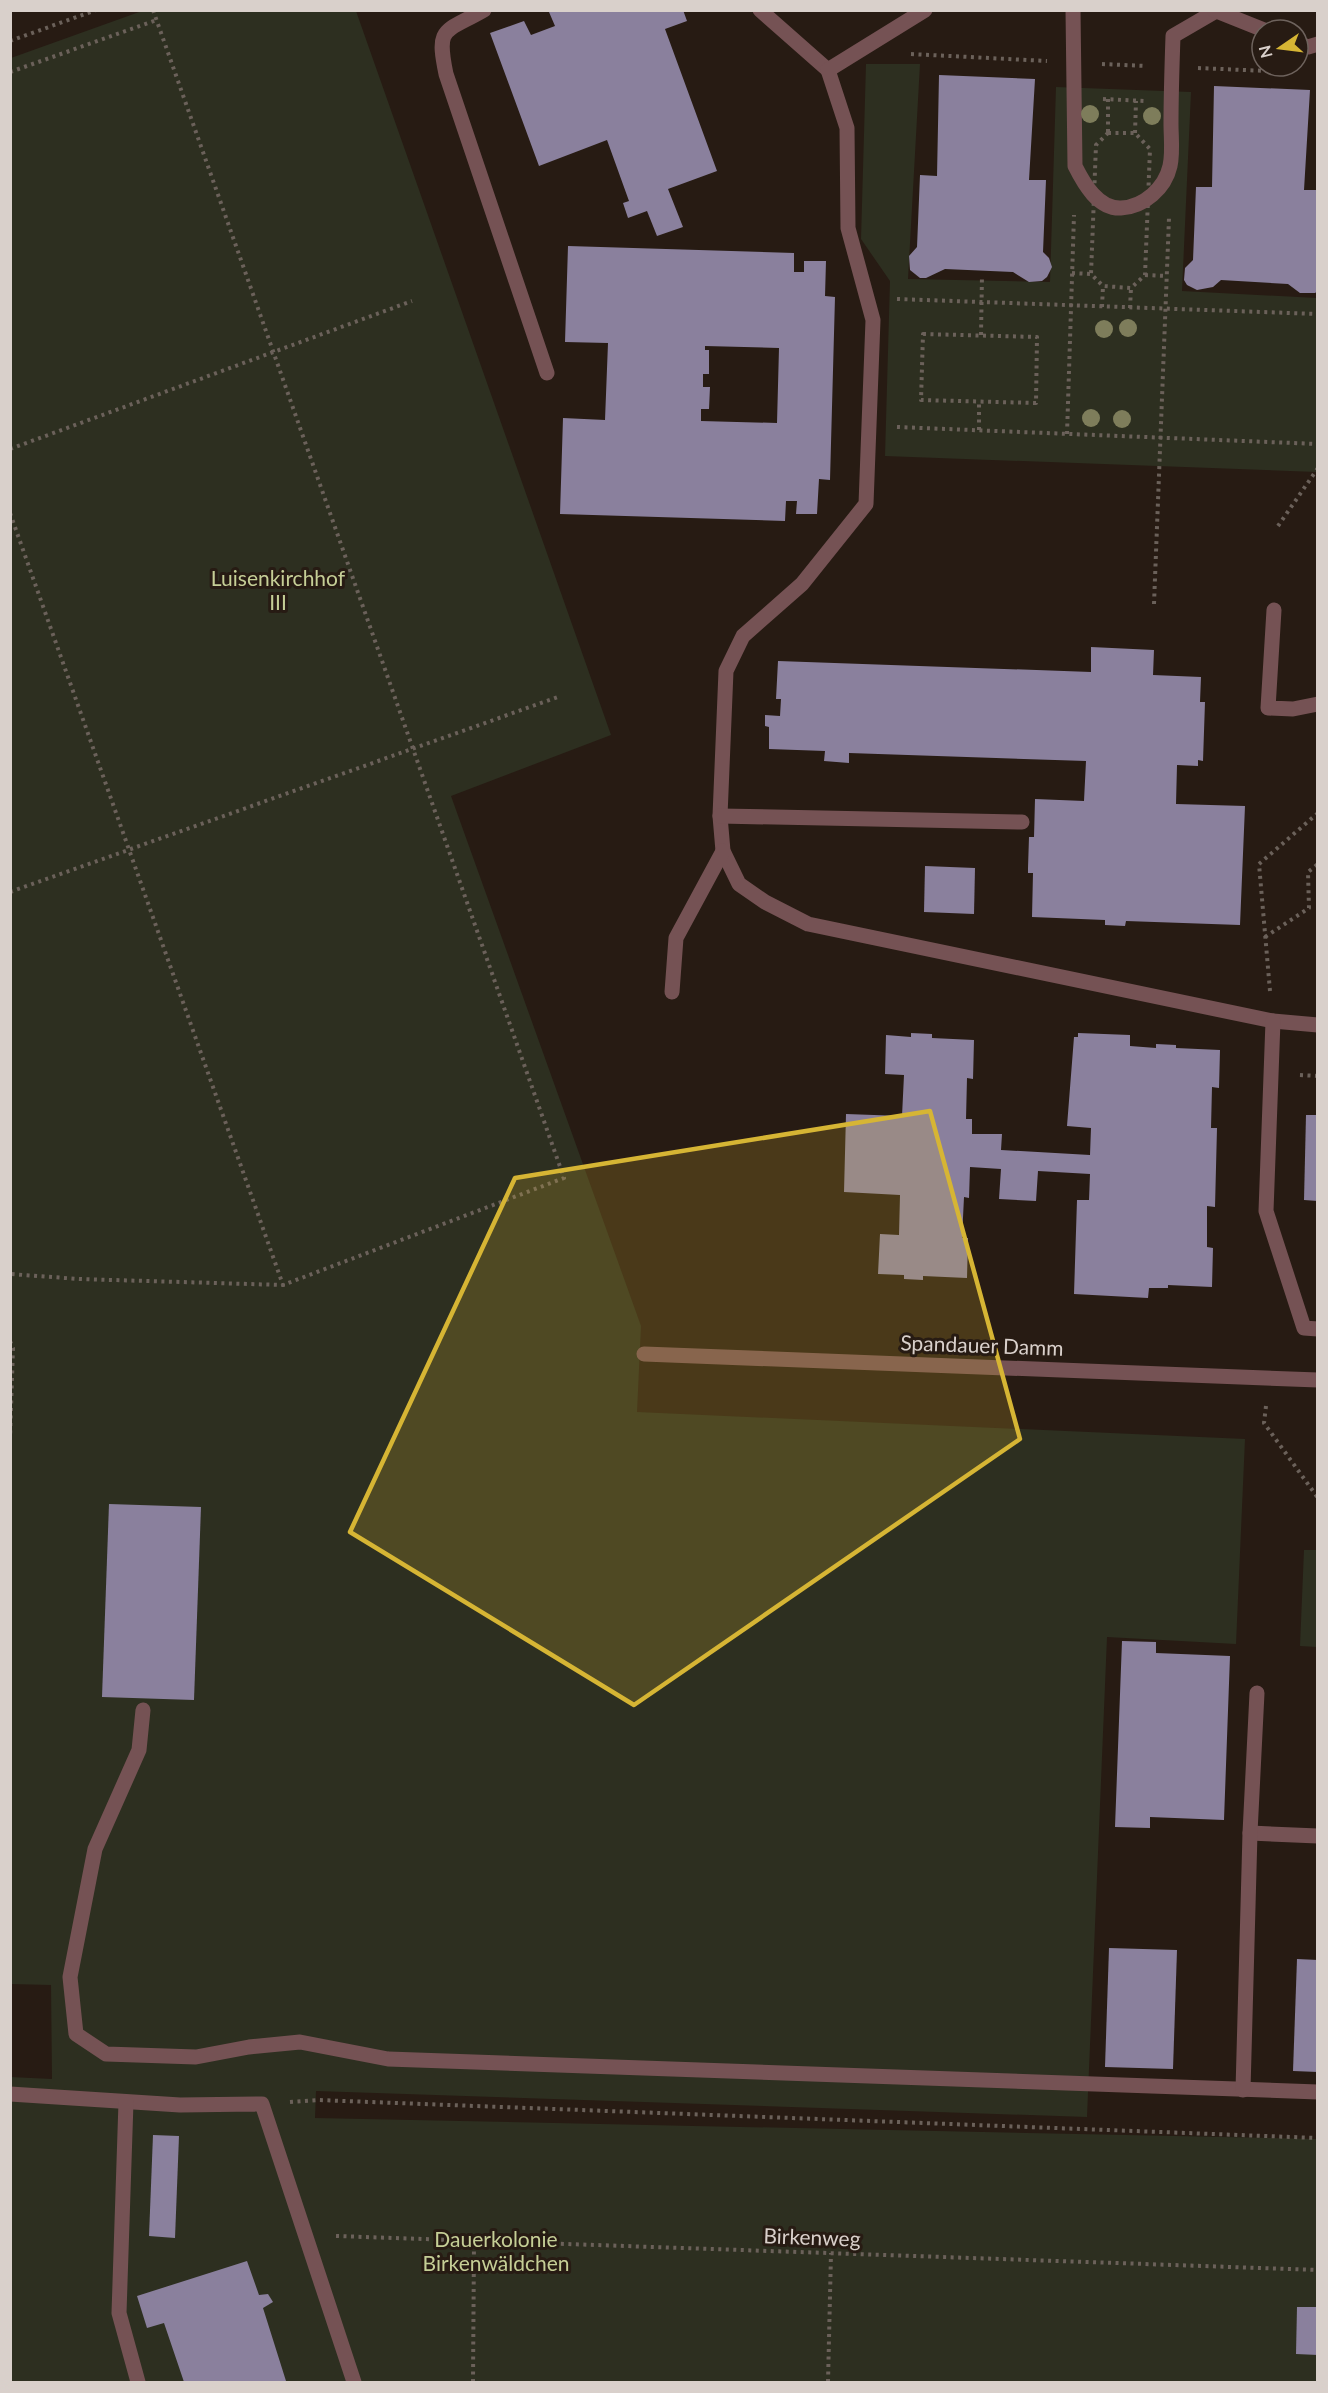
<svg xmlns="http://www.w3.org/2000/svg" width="1328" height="2393" font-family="Lato,sans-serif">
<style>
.green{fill:#2d2f20}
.building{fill:#8a809d;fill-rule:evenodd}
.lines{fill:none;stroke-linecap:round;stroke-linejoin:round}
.path{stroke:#6b615a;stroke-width:4;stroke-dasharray:3 4.5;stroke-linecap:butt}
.lane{stroke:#755254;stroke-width:15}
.street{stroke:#755254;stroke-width:15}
.tree{fill:#7e7d5b}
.marked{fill:#d6b534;fill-opacity:0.2;stroke:#d6b534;stroke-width:4.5;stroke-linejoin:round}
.labels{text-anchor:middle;stroke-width:6;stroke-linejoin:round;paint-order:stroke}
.park-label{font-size:21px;fill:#c5ce96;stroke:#271b13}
.street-label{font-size:21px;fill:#d9d0cb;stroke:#271b13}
</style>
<rect width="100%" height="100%" fill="#271b13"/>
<!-- green -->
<g class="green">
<polygon points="142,11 356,11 611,735 451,796 641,1326 637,1412 1245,1439 1236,1644 1107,1637 1087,2117 316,2091 315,2118 1317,2139 1317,2382 11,2382 10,2077 52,2079 51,1985 10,1984 11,58"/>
<polygon points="866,64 920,64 908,279 1050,282 1056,87 1191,92 1182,291 1317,298 1317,472 885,456 890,281 861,239"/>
<polygon points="1304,1550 1317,1550 1317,1647 1300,1646"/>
</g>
<!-- building -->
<g class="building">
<polygon points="552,10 683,10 687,21 665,29 717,171 668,189 683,227 657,236 647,211 628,218 623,203 629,201 607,140 539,166 490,33 524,21 531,35 555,26 549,12"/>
<polygon points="939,75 1035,79 1029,180 1046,180 1043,252 1049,258 1052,267 1047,277 1042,281 1029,282 1013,272 945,269 926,278 920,278 910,270 909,256 917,247 920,175 937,176"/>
<polygon points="1214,86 1310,90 1304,190 1318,190 1318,291 1315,293 1300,293 1288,284 1221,280 1213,287 1197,290 1187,285 1184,280 1185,268 1193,260 1196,187 1212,187"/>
<path d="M 568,246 L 794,253 L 794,272 L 804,272 L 804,261 L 826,261 L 825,296 L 835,297 L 830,480 L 819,479 L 817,514 L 796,514 L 797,501 L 786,501 L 785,521 L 560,514 L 563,418 L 605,420 L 608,343 L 565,342 ZM 705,346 L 779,348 L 777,423 L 701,421 L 701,409 L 709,409 L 710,387 L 703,387 L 703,374 L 709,374 L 709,350 L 705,350 Z"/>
<polygon points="1091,647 1154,650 1153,675 1201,677 1200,702 1205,702 1203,761 1198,760 1198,766 1177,765 1176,804 1245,806 1240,925 1126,921 1125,926 1105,925 1105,920 1032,917 1033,873 1028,873 1028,868 1029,837 1034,837 1035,799 1084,801 1086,761 849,753 849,763 824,761 825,751 769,749 769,727 765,726 765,715 780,716 781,699 776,699 778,661 1091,672"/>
<polygon points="925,866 975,868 974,914 924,912"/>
<polygon points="911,1033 932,1034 932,1038 974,1040 973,1079 967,1078 966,1119 972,1119 972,1134 1002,1134 1001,1150 1090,1155 1091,1128 1067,1126 1074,1037 1078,1037 1078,1033 1130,1035 1130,1046 1156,1048 1156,1044 1176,1045 1176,1048 1220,1050 1219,1088 1212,1087 1211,1128 1217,1128 1215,1207 1207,1206 1207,1247 1213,1248 1212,1287 1168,1285 1168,1288 1149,1288 1148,1298 1074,1294 1077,1200 1089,1200 1090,1174 1038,1171 1036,1201 999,1199 1001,1169 970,1167 969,1198 964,1197 962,1238 968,1238 967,1278 923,1276 923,1280 904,1279 904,1275 878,1274 880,1234 899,1235 900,1195 844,1192 846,1114 902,1116 904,1075 885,1074 886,1035 911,1037"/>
<polygon points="1306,1115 1318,1115 1318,1201 1304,1200"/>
<polygon points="109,1504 201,1507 194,1700 102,1697"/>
<polygon points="1122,1641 1156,1642 1156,1653 1230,1656 1224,1820 1150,1817 1150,1828 1115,1827"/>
<polygon points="1109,1948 1177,1950 1173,2069 1105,2067"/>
<polygon points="1297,1959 1318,1960 1318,2072 1293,2071"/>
<polygon points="153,2135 179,2136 175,2238 149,2236"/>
<polygon points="247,2261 259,2295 268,2294 273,2302 263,2308 286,2381 184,2382 164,2323 147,2328 137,2296"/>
<polygon points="1297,2307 1318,2307 1318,2355 1296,2354"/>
</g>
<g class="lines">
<!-- path -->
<g class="path">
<polyline points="153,10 564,1178 283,1285"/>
<polyline points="10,41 96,10"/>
<polyline points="911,54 1047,61"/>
<polyline points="1102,64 1146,66"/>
<polyline points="1198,68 1290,72"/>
<polyline points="10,72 157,20"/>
<polyline points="1103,99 1144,101"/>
<polyline points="1108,99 1108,133"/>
<polygon points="1108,133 1135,133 1150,149 1145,275 1131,288 1103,286 1091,274 1096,145"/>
<polyline points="1135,133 1136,101"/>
<polyline points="1072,273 1091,274"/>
<polyline points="1145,275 1167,276"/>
<polyline points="897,299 1318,314"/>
<polyline points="1102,307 1103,286"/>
<polyline points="1130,308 1131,288"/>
<polygon points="923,334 1037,337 1036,403 921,400"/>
<polyline points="981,335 982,275"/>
<polyline points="897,427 1318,444"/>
<polyline points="979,430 979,401"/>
<polyline points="1067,434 1074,215"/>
<polyline points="10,449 412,301"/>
<polyline points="10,513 283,1285 79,1279 10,1274"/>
<polyline points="1278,526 1318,468"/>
<polyline points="1154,604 1169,218"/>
<polyline points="10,892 558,697"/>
<polyline points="1265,937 1309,908 1308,872 1318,864"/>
<polyline points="1270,991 1259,864 1318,813"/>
<polyline points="1300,1075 1318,1076"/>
<polyline points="10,1341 13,1348 10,1439"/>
<polyline points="1266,1406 1264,1423 1318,1498"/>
<polyline points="290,2102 318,2100 1318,2138"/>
<polyline points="336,2236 1318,2270"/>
<polyline points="473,2382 474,2242"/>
<polyline points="828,2382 831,2253"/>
</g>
<!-- lane -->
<g class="lane">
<path d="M 484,10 C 444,33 436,26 446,74 L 547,373"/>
<polyline points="760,10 828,70"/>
<polyline points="925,10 828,70 847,128 848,228 873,320 866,504 802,584 743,636 726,671 720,816 723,851 739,884 765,902 808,924 1273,1021 1318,1025"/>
<path d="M 1073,10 L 1075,166 C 1084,184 1098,209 1121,208 C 1144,207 1165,188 1170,166 C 1173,153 1171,137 1171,124 C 1171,95 1172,65 1173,36 L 1216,11"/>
<polyline points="1214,10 1264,30"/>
<polyline points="1298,43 1308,47 1318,44"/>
<polyline points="1274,610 1268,708 1293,709 1318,704"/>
<polyline points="720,816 1022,822"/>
<polyline points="672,992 676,938 723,851"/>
<polyline points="1273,1021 1266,1211 1304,1328 1318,1329"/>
<polyline points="143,1710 139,1750 95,1849 70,1977 76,2034 106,2054 196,2057 249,2047 300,2042 388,2059 1318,2092"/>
<polyline points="1250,1833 1318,1836"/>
<polyline points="1243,2090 1250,1833 1257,1693"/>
<polyline points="10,2094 180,2105 262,2104 354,2382"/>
<polyline points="126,2102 119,2313 138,2382"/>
</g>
<!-- street -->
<polyline class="street" points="644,1354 1318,1380"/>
</g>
<!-- trees -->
<g class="tree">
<circle cx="1090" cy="114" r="9"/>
<circle cx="1152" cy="116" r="9"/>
<circle cx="1128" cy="328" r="9"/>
<circle cx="1104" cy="329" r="9"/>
<circle cx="1091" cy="418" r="9"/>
<circle cx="1122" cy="419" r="9"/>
</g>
<!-- marked area -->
<path class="marked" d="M 930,1111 L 1020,1439 L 634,1705 L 350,1532 L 515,1178 Z"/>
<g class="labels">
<!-- park labels -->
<g class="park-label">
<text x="278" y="586">Luisenkirchhof<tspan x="278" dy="24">III</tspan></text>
<text x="496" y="2247">Dauerkolonie<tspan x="496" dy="24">Birkenwäldchen</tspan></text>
</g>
<!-- street labels -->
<g class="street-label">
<text transform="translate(982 1346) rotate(2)" y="7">Spandauer Damm</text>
<text transform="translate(812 2238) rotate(2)" y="7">Birkenweg</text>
</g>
</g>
<!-- border -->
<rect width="1328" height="2393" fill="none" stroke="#d9d0cb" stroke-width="24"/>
<!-- north arrow -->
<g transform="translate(1280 48) rotate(256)"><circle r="28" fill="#271b13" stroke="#6e635d" stroke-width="1.5"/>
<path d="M0-4.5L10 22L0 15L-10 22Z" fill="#d6b534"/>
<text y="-9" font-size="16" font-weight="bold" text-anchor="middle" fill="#d9d0cb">N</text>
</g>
</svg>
